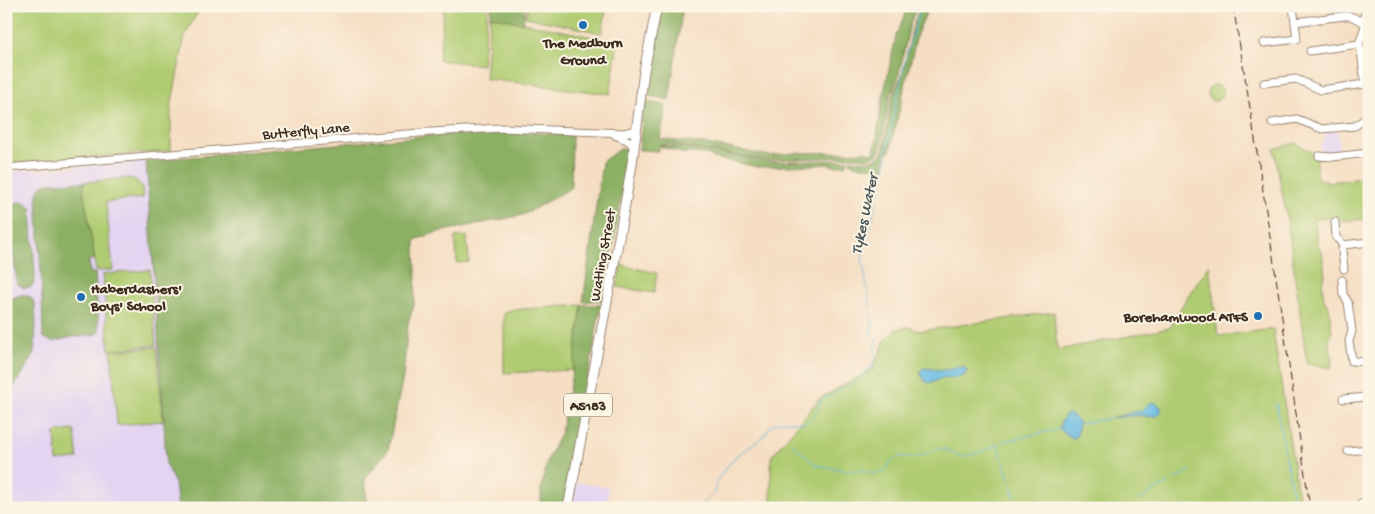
<svg xmlns="http://www.w3.org/2000/svg" width="1375" height="514" font-family="'Gochi Hand',sans-serif">
<style>
.built{fill:#e4d3f1}
.green{fill:#b0cc72;stroke:#767b48}
.forest{fill:#8cb064;stroke:#646d41}
.water{fill:#66bae2;stroke:#507280}
.lines{fill:none;stroke-linecap:round;stroke-linejoin:round}
.stream{stroke:#66bae2;stroke-width:1}
.minor-casing{stroke:#988470;stroke-width:9}
.major-casing{stroke:#988470;stroke-width:11}
.minor{stroke:#fff;stroke-width:7}
.major{stroke:#fff;stroke-width:9}
.rail{stroke:#3b2a1e;stroke-width:1;stroke-dasharray:8 4;stroke-linecap:butt}
.poi-dot{fill:#1f6fb2;stroke:#fcf5e5;stroke-width:2}
.labels{text-anchor:middle;stroke-width:4;stroke-linejoin:round;paint-order:stroke}
.shield{fill:#fcf5e5;stroke:#75675a;stroke-width:1}
.shield-label{font-size:14px;font-weight:bold;fill:#3b2a1e}
.poi-label{font-size:15px;font-weight:bold;fill:#3b2a1e;stroke:#fcf5e5}
.street-label{font-size:15px;fill:#3b2a1e;stroke:#fcf5e5}
.water-label{font-size:16px;font-style:italic;fill:#485559;stroke:#fcf5e5}
</style>
<rect width="100%" height="100%" fill="#fcf5e5"/>
<filter id="ink" filterUnits="userSpaceOnUse"><feTurbulence type="fractalNoise" baseFrequency=".02" numOctaves="2"/><feDisplacementMap in="SourceGraphic" scale="10" xChannelSelector="R" yChannelSelector="G"/><feConvolveMatrix kernelMatrix="1 2 1 2 8 2 1 2 1" color-interpolation-filters="sRGB"/></filter>
<filter id="wash" filterUnits="userSpaceOnUse"><feTurbulence type="fractalNoise" baseFrequency=".0096" numOctaves="4" result="noise"/><feDisplacementMap in="SourceGraphic" scale="20" xChannelSelector="R" yChannelSelector="G"/><feGaussianBlur stdDeviation="1.12" result="paint"/><feColorMatrix in="noise" values="0 0 0 0 0 0 0 0 0 0 0 0 0 0 0 0 0 1.4 0 .05"/><feComposite in="paint" operator="in"/></filter>
<g filter="url(#wash)">
<rect width="100%" height="100%" fill="#f5dec3"/>
<!-- built -->
<g class="built">
<polygon points="1337,130 1340,153 1330,154 1321,150 1320,148 1327,131"/>
<polygon points="146,161 164,421 166,465 175,484 178,508 6,508 6,172"/>
<polygon points="577,482 609,488 606,508 572,508"/>
</g>
<!-- green -->
<g class="green">
<polygon points="6,6 201,6 185,35 171,107 171,151 6,164"/>
<polygon points="444,6 488,6 482,65 439,60"/>
<polygon points="528,6 607,6 602,33 525,17"/>
<polygon points="490,16 618,42 610,94 485,79"/>
<circle cx="1215" cy="93" r="8"/>
<polygon points="1296,143 1317,155 1317,173 1318,180 1330,182 1369,177 1369,219 1342,221 1338,216 1315,220 1318,246 1322,252 1325,276 1322,281 1324,300 1329,308 1332,332 1329,340 1332,360 1331,368 1307,364 1287,219 1274,149"/>
<polygon points="130,178 136,180 142,186 143,198 106,202 113,270 96,271 83,188 85,182"/>
<polygon points="467,236 469,262 457,263 455,237"/>
<polygon points="1209,264 1218,336 1273,329 1300,508 771,508 771,457 819,399 873,369 886,338 896,329 908,327 919,331 1054,312 1057,350 1170,328 1187,297 1202,276"/>
<polygon points="621,265 657,273 654,293 617,287"/>
<polygon points="150,270 156,345 109,350 103,274"/>
<polygon points="582,305 573,370 504,373 504,313 510,310"/>
<polygon points="157,347 163,421 117,425 111,351"/>
<polygon points="73,430 75,432 78,459 57,461 55,433 56,432"/>
</g>
<!-- forest -->
<g class="forest">
<polygon points="491,6 525,6 523,23 490,16"/>
<polygon points="662,6 683,6 669,100 645,95 651,53"/>
<polygon points="908,6 917,6 910,24 898,78 890,95 881,147 877,155 868,158 849,157 768,160 667,144 659,145 716,152 769,162 848,160 848,161 845,165 835,166 826,164 814,165 758,167 714,158 707,154 681,153 659,146 658,151 639,150 644,100 666,106 660,139 712,145 770,156 794,153 868,152 874,153 882,102 896,36"/>
<path d="M 920,6 L 929,6 L 917,34 L 890,150 L 888,153 L 886,153 L 884,169 L 854,165 L 850,162 L 850,160 C 862,161 875,163 883,152 L 892,96 L 902,75 L 913,26 Z"/>
<polygon points="502,131 572,135 571,188 523,215 438,232 415,240 416,276 414,305 408,323 403,377 388,450 365,479 368,508 178,508 175,484 166,465 164,421 146,161 437,135"/>
<polygon points="619,149 626,149 629,152 610,263 602,300 583,302 602,162"/>
<path d="M 85,182 L 83,188 L 95,259 L 89,260 L 90,273 L 95,273 L 99,331 L 97,333 L 93,335 L 72,337 L 52,342 L 43,337 L 42,293 L 37,194 C 39,188 41,186 47,183 Z"/>
<polygon points="18,202 26,203 31,207 35,277 34,283 31,287 24,288 17,283 8,211 12,204"/>
<polygon points="21,295 27,295 32,299 35,305 36,326 34,351 32,359 6,399 6,300"/>
<polygon points="582,305 601,305 565,508 541,508 541,489 548,459 561,432 575,357"/>
</g>
<!-- water -->
<g class="water">
<path d="M 956,367 L 964,367 L 966,369 L 967,371 L 964,376 C 955,379 950,377 942,378 C 936,380 933,384 926,382 L 920,373 L 922,369 L 924,368 C 939,369 942,373 956,367 Z"/>
<polygon points="1151,402 1156,403 1161,407 1161,412 1157,416 1148,417 1142,415 1111,418 1142,410"/>
<polygon points="1066,414 1072,415 1079,422 1078,432 1074,439 1059,429 1061,422"/>
</g>
<g class="lines">
<!-- stream -->
<g class="stream">
<polyline points="1276,403 1295,508"/>
<polyline points="1079,424 1111,418"/>
<polyline points="1002,442 1059,429"/>
<path d="M 792,443 L 810,460 L 816,465 L 821,466 L 849,471 L 864,470 L 874,474 L 885,471 C 888,467 890,461 894,459 C 901,454 910,458 917,457 C 926,455 934,448 943,449 C 952,450 956,457 965,456 C 976,455 988,449 998,444 L 1015,498"/>
<polyline points="1174,480 1191,470"/>
<polyline points="1138,501 1169,482"/>
<path d="M 698,508 L 714,493 L 717,480 L 734,458 L 764,436 L 771,425 L 782,421 L 806,423 L 817,411 L 820,401 L 861,379 L 866,371 L 873,366 L 876,357 L 874,344 L 877,341 L 870,334 L 873,324 L 862,257 L 882,182 L 887,160 L 886,153 C 896,104 904,53 922,6"/>
</g>
</g>
</g>
<g filter="url(#ink)">
<g class="lines">
<defs>
<g id="minor">
<polyline points="1295,22 1344,16 1350,16 1368,24"/>
<polyline points="1363,22 1367,6"/>
<polyline points="1264,43 1297,39 1293,6"/>
<polyline points="1310,51 1359,44"/>
<polyline points="1264,83 1296,79 1321,90 1365,84 1361,50 1359,44 1366,23"/>
<polyline points="1272,123 1297,119 1322,129 1355,126 1363,120 1369,119"/>
<polyline points="615,135 629,141 634,147"/>
<polyline points="1319,156 1332,157 1369,153"/>
<polyline points="6,168 431,132 501,128 624,133 633,131 636,129"/>
<polyline points="1335,222 1336,237 1343,245 1369,242"/>
<polyline points="1343,245 1342,250 1344,269"/>
<polyline points="1342,280 1343,294 1348,302 1352,331 1349,341 1352,361 1369,362"/>
<polyline points="1367,362 1369,372"/>
<polyline points="1343,399 1369,397"/>
<polyline points="1348,451 1369,449"/>
<polyline points="1361,503 1369,502"/>
</g>
<polyline id="major" points="568,508 621,227 632,164 644,71 657,6"/>
</defs>
<!-- minor casing -->
<use href="#minor" class="minor-casing"/>
<!-- major casing -->
<use href="#major" class="major-casing"/>
<!-- minor -->
<use href="#minor" class="minor"/>
<!-- major -->
<use href="#major" class="major"/>
<!-- rail -->
<path class="rail" d="M 1233,6 C 1262,173 1285,341 1310,508"/>
</g>
</g>
<!-- markers -->
<g class="poi-dot">
<circle cx="583" cy="25" r="5"/>
<circle cx="81" cy="297" r="5"/>
<circle cx="1258" cy="316" r="5"/>
</g>
<g class="labels">
<!-- shield labels -->
<rect class="shield" x="564" y="393.5" width="48" height="23" rx="4"/>
<g class="shield-label">
<text x="588" y="410">A5183</text>
</g>
<!-- poi labels -->
<g class="poi-label">
<text x="583" y="47">The Medburn<tspan x="583" dy="17">Ground</tspan></text>
<text x="91" y="293" text-anchor="start">Haberdashers'<tspan x="91" dy="17">Boys' School</tspan></text>
<text x="1248" y="321" text-anchor="end">Borehamwood ATFS</text>
</g>
<!-- street labels -->
<g class="street-label">
<text transform="translate(306 130) rotate(-5)" y="5">Butterfly Lane</text>
<text transform="translate(602 255) rotate(-80)" y="5">Watling Street</text>
</g>
<!-- water labels -->
<g class="water-label">
<text transform="translate(863 214) rotate(-78)" y="6">Tykes Water</text>
</g>
</g>
<!-- margin -->
<rect width="1375" height="514" fill="none" stroke="#fcf5e5" stroke-width="25"/>
</svg>
